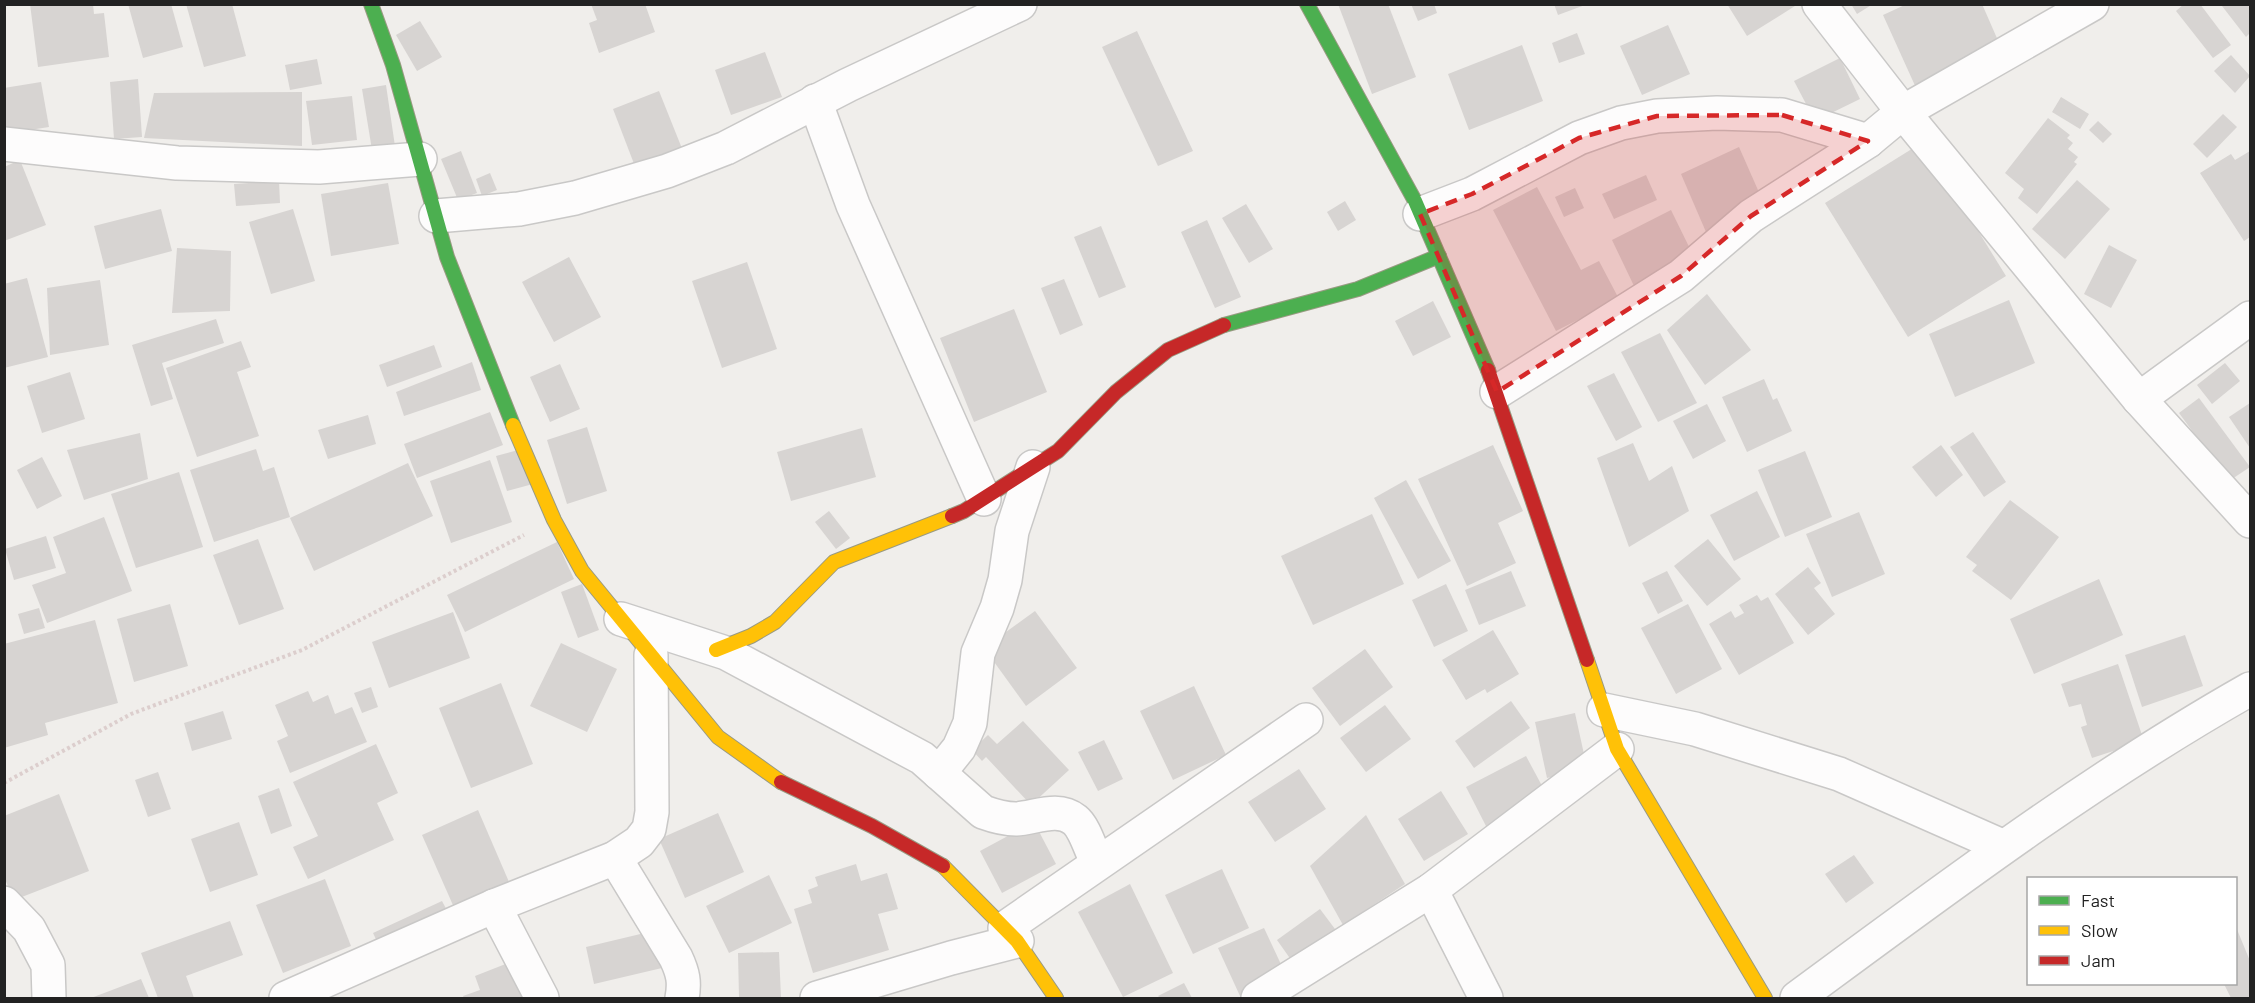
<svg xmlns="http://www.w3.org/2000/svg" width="2255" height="1003" font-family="Barlow,sans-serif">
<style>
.building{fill:#d7d4d2}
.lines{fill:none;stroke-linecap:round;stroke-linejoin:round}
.street-casing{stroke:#c9c8c7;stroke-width:36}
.fast-casing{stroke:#999a82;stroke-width:16}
.slow-casing{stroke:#999a82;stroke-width:16}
.jam-casing{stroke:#999a82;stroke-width:16}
.path{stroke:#dccecd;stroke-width:4;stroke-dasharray:3 3;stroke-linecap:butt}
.street{stroke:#fdfcfc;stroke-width:33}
.fast{stroke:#4caf50;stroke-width:14}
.slow{stroke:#ffc107;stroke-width:14}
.jam{stroke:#c62828;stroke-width:14}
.marked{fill:#d62828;fill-opacity:0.2;stroke:#d62828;stroke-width:4.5;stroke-dasharray:12 8;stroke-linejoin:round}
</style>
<rect width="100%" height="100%" fill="#f0eeeb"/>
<!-- building -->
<g class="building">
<polygon points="30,4 93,4 94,14 104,13 109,57 38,67"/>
<polygon points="128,4 171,4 183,47 143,58"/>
<polygon points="186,4 232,4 246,56 204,67"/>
<polygon points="591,4 645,4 655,32 599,53 589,23 597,20"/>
<polygon points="1338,4 1388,4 1416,77 1372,94"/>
<polygon points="1411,4 1434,4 1437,13 1418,21"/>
<polygon points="1554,4 1585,4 1585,5 1558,15"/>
<polygon points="1727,4 1794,4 1795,6 1747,36"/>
<polygon points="1851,4 1873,4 1857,14"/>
<polygon points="1907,4 1982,4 2003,52 1917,90 1883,15"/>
<polygon points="2184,4 2200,4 2231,45 2213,58 2176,11"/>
<polygon points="2224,4 2250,4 2250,33 2246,37 2222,6"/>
<polygon points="420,21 442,57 417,71 396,35"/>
<polygon points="1668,25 1690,74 1642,95 1620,46"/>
<polygon points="1137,31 1193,151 1158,166 1102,47"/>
<polygon points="1577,33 1585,54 1559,63 1552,43"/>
<polygon points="1522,45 1543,101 1469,130 1448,74"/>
<polygon points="765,52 782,97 731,115 715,70"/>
<polygon points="2231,55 2250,76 2235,93 2214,71"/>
<polygon points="1840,58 1860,99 1815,121 1794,81"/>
<polygon points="317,59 322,84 290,90 285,65"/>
<polygon points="138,79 142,137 114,139 110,82"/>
<polygon points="41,82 49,127 4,134 4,88"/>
<polygon points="386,85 396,153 373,156 362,89"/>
<polygon points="659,91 683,151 636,169 613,109"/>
<polygon points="302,92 302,146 144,138 154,93"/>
<polygon points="352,96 357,140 312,145 306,101"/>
<polygon points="2061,97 2089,114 2080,129 2052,112"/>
<polygon points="2223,114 2237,127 2207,158 2193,144"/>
<polygon points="2048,118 2070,135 2067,138 2073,143 2068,149 2078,157 2074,162 2077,164 2037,214 2018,198 2024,189 2005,173"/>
<polygon points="2098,121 2112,134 2103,143 2089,130"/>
<polygon points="1923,142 2006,276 1908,337 1825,203"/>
<polygon points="1739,147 1765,206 1706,232 1681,174"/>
<polygon points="461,151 477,193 458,200 441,159"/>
<polygon points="2250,151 2250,237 2244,241 2200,173 2231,154 2235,160"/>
<polygon points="20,160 46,225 4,241 4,167"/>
<polygon points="490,173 497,190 482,196 476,179"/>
<polygon points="1646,175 1657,200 1614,219 1602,194"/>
<polygon points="2077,180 2110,209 2065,259 2032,229"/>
<polygon points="279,181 280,203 236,206 234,184"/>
<polygon points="388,183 399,244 331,256 321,194"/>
<polygon points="1537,187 1581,270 1599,261 1619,299 1556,331 1493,210"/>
<polygon points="1575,188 1584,208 1564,217 1555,197"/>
<polygon points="1345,201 1356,220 1338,231 1327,212"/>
<polygon points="1246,204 1273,249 1249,263 1222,218"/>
<polygon points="161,209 172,251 105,269 94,226"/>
<polygon points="293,209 315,281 271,294 249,222"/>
<polygon points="1671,210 1695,259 1635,288 1612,240"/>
<polygon points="1207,220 1241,297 1215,308 1181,232"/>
<polygon points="1101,226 1126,287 1099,298 1074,237"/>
<polygon points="2109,245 2137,260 2111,308 2084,294"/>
<polygon points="177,248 231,251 230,311 172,313"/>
<polygon points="569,257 601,317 554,342 522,282"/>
<polygon points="747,262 777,349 722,368 692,281"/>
<polygon points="27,278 48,357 4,368 4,284"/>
<polygon points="1064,279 1083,325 1060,335 1041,288"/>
<polygon points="100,280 109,345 50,355 47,288"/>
<polygon points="1707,294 1751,350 1705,385 1667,330"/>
<polygon points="2009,300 2035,363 1955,397 1929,334"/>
<polygon points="1433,301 1451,337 1413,356 1395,321"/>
<polygon points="1014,309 1047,392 974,422 940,338"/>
<polygon points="216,319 224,343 162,363 173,399 151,406 132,345"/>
<polygon points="1660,333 1697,403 1658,422 1621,352"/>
<polygon points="241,341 251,367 237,372 259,436 197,457 166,368"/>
<polygon points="434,345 442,367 387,387 379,365"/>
<polygon points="472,362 481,390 404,416 396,392"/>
<polygon points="2225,363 2240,381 2212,404 2197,385"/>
<polygon points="560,364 580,409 550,422 530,377"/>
<polygon points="70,372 85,419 42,433 27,386"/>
<polygon points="1614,373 1642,427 1616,441 1587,386"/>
<polygon points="1764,379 1773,400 1777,398 1792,431 1747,452 1722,397"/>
<polygon points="2199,398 2250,467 2229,481 2179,413"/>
<polygon points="2250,403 2250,448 2229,417"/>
<polygon points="1707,404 1726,441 1693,459 1673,421"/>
<polygon points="490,412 503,445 417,478 404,444"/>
<polygon points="368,415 376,444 328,459 318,430"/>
<polygon points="587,427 607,491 567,504 547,440"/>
<polygon points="862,428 876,477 791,501 777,452"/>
<polygon points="1973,432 2006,482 1984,497 1950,447"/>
<polygon points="140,433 148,479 84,500 67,450"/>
<polygon points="1633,443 1649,481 1672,466 1689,511 1629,547 1597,458"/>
<polygon points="1493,445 1523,511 1498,523 1516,563 1467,586 1418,479"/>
<polygon points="1941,445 1963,475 1936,497 1912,467"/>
<polygon points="256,449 263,471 274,467 290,517 214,542 190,470"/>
<polygon points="522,449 533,484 507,491 496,456"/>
<polygon points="1805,451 1832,517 1785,537 1758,470"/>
<polygon points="42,457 62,496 37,509 17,470"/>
<polygon points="490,460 512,522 451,543 430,481"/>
<polygon points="408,463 433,516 314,571 290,518"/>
<polygon points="179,472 203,547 136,568 111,494"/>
<polygon points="1406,480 1451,561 1418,579 1374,498"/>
<polygon points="1757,491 1780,537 1734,561 1710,515"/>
<polygon points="2010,500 2059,537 2011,600 1972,571 1977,565 1966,557"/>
<polygon points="829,511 850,538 836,549 815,522"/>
<polygon points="1859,512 1885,574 1832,597 1806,534"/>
<polygon points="1372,514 1404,584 1313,625 1281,556"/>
<polygon points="104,517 132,591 47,623 32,585 66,573 53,537"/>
<polygon points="46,536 56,568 14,580 5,549"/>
<polygon points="258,539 284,609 239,625 213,555"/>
<polygon points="1708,539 1741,579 1707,606 1674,566"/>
<polygon points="557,542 574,579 465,632 447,595"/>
<polygon points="1808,567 1821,583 1814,588 1835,614 1808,635 1775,594"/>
<polygon points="1511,571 1526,606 1479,625 1465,590"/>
<polygon points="1667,571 1683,601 1658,614 1642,583"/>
<polygon points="2099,579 2123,635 2034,674 2010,619"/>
<polygon points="582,584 599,630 578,638 561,592"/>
<polygon points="1446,584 1468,631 1434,647 1412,600"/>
<polygon points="1757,595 1761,601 1768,597 1794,643 1739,675 1709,624 1731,611 1735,618 1744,613 1739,605"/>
<polygon points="170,604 188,666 134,682 117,619"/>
<polygon points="1688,604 1722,669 1676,694 1641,628"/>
<polygon points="39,608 45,628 24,634 18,614"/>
<polygon points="1035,611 1077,668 1026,706 984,648"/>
<polygon points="453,612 470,658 389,688 372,642"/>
<polygon points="95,620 118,703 45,723 48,735 4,748 4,644"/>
<polygon points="1493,630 1519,674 1487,693 1485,689 1466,700 1442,660"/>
<polygon points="2185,635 2203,686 2142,707 2125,655"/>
<polygon points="561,643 617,669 587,732 530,706"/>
<polygon points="1365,649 1393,687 1340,726 1312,688"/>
<polygon points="2118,664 2144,741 2092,758 2081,727 2087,725 2081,704 2069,707 2061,684"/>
<polygon points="501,683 533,764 471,788 439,708"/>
<polygon points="1194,686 1226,755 1173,780 1140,711"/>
<polygon points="371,687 378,707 362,713 354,693"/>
<polygon points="308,691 313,702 328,695 335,714 352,707 367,742 290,773 277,741 288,736 275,705"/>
<polygon points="1511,701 1530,728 1474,768 1455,741"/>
<polygon points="1385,705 1411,739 1366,772 1340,738"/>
<polygon points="223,711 232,739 192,751 184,723"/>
<polygon points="1575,713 1587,768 1547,778 1535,722"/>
<polygon points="1023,721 1069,770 1031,805 986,757 982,761 972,750 988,735 997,744"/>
<polygon points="1104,740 1123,779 1098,791 1078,752"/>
<polygon points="376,744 398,793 377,803 394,840 308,879 293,847 318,836 293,782"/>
<polygon points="1526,756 1548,797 1487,828 1466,787"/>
<polygon points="1299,769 1326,809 1275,842 1248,802"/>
<polygon points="158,772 171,809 148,817 135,780"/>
<polygon points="279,788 292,826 271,834 258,796"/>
<polygon points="1441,791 1468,834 1424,861 1398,819"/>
<polygon points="59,794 89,871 14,900 4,877 4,816"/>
<polygon points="478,810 512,889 456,912 422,835"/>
<polygon points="718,813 744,872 685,898 659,839"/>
<polygon points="1366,815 1405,884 1343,925 1310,866"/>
<polygon points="239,822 258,875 210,892 191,839"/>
<polygon points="1034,822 1056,864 1002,893 980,851"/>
<polygon points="1854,855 1874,883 1846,903 1825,874"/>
<polygon points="856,864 861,881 887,873 898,909 878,914 889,950 813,973 794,909 812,903 808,890 818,886 815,877"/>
<polygon points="1222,869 1249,928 1193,954 1165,895"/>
<polygon points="769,875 792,923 729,953 706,906"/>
<polygon points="325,879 351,946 283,973 256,905"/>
<polygon points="1130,884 1173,973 1123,997 1078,912"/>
<polygon points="442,901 451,918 381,950 373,933"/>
<polygon points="1320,909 1338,933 1294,964 1277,940"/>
<polygon points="230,921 243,955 186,976 194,998 158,998 141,953"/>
<polygon points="2236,927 2250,961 2250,998 2231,998 2224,984 2236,984"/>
<polygon points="1264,928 1286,975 1240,996 1218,948"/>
<polygon points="653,931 662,968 594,984 586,947"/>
<polygon points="779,952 781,998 739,998 738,953"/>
<polygon points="516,960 531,998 464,998 463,996 480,990 475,976"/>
<polygon points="141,979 149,998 91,998"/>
<polygon points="1184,983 1192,998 1160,998 1158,996"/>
</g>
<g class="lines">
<defs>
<g id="street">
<polyline points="1819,4 1903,112 2139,399 2250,521"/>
<polyline points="815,101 853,205 984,499"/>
<polyline points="4,144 177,163 319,167 420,159"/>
<polyline points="1420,214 1472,194 1579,138 1621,123 1657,116 1717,113 1782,115 1868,141"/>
<polyline points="436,216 519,209 575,198 667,171 726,148 848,85 1020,4"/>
<polyline points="1497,392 1681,276 1751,216 1868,141 1903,112 2092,4"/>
<polyline points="2139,399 2250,318"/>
<path d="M 621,619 L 726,653 L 922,758 L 983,812 C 994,816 1004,819 1016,819 C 1035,818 1058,806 1075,820 C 1085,828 1091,851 1097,862"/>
<polyline points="1604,710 1695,729 1839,774 2002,846"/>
<polyline points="939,773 959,748 970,723 978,653 997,608 1005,580 1012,531 1033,467"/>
<path d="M 615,858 L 676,958 C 683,973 685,982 682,998"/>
<polyline points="1431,890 1486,998"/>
<polyline points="4,903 29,929 48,965 49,998"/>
<polyline points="494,906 542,998"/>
<polyline points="1005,928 1306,720"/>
<polyline points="286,998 494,906 615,858 639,842 649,829 652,812 651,655"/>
<polyline points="817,998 951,958 1017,941"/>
<polyline points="1258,998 1431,890 1617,749"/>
<path d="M 1797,998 C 1945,889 2091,779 2250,689"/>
</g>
<g id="fast">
<polyline points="371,4 393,65 447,257 513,425"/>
<polyline points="1307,4 1415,201 1488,370"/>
<polyline points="1224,325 1358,289 1439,256"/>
</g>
<g id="slow">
<polyline points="513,425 554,520 582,571 718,737 781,782"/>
<polyline points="716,650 751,636 775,622 834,562 952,516"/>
<polyline points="1587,660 1617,749 1765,998"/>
<polyline points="943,866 1017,941 1056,998"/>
</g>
<g id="jam">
<polyline points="1488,370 1587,660"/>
<polyline points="952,516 964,511 1058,451 1116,392 1168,350 1224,325"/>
<polyline points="781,782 872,826 943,866"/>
</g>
</defs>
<!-- street casing -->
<use href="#street" class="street-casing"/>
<!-- fast casing -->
<use href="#fast" class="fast-casing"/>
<!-- slow casing -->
<use href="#slow" class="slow-casing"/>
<!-- jam casing -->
<use href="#jam" class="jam-casing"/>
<!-- path -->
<polyline class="path" points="4,783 131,714 302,650 524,535"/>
<!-- street -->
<use href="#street" class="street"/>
<!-- fast -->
<use href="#fast" class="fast"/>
<!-- slow -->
<use href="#slow" class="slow"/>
<!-- jam -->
<use href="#jam" class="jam"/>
</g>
<!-- marked area -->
<path class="marked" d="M 1782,115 L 1868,141 L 1751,216 L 1681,276 L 1497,392 L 1420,214 L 1472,194 L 1579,138 L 1657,116 Z"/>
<!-- border -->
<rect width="2255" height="1003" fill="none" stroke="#222222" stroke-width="12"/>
<!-- legend -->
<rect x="2027" y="877" width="210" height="108" fill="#ffffff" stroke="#a7a7a7" stroke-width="1.5"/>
<rect x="2039" y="896" width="30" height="9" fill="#4caf50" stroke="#a7a7a7" stroke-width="1.5"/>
<text x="2081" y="907" font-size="18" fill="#222222">Fast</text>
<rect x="2039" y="926" width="30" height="9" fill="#ffc107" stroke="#a7a7a7" stroke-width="1.5"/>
<text x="2081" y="937" font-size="18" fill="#222222">Slow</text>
<rect x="2039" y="956" width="30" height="9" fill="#c62828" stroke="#a7a7a7" stroke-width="1.5"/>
<text x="2081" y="967" font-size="18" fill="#222222">Jam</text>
</svg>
